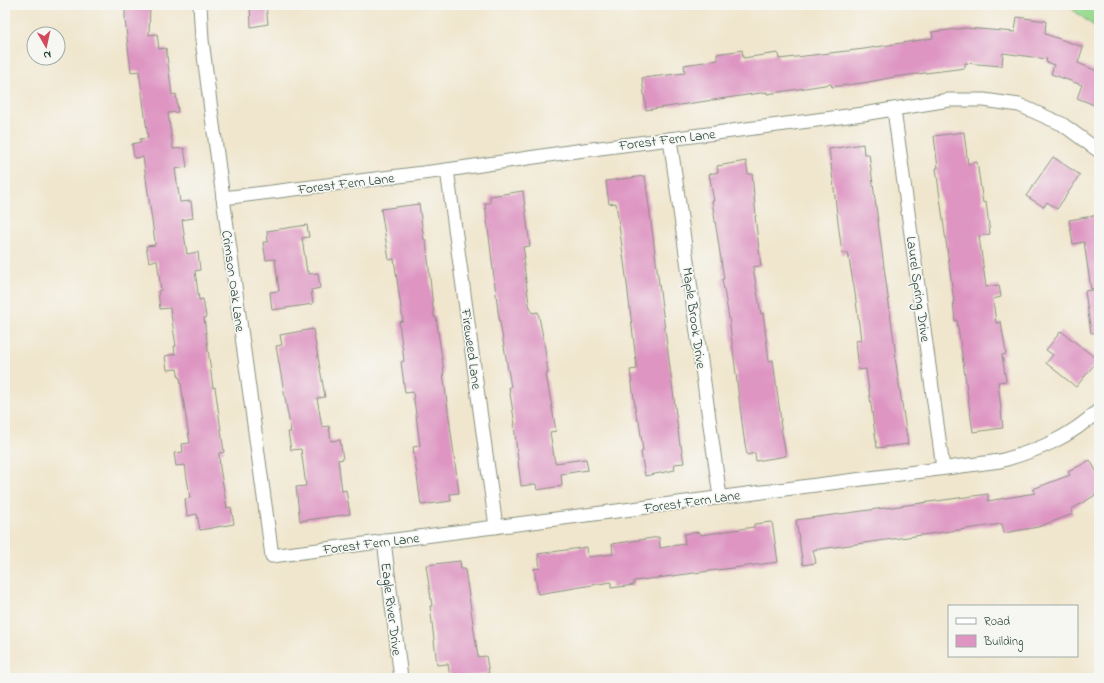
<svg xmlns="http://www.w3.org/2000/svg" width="1104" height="683" font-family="'Indie Flower',sans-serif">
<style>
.green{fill:#99da91;stroke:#5c8c62}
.building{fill:#de95c2}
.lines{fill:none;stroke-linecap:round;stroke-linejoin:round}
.minor-casing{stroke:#889280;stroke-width:15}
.minor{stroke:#fff;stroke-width:13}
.labels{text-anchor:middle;stroke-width:3.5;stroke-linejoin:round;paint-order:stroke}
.street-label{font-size:14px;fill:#1f3d34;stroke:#f6f6f2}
</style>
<rect width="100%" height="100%" fill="#f6f6f2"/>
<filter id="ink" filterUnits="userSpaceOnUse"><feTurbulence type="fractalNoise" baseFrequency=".025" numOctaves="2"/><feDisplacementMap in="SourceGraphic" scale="8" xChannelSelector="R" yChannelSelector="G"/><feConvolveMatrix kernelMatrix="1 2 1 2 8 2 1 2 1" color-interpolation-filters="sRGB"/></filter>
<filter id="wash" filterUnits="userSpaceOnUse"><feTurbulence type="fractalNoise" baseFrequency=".012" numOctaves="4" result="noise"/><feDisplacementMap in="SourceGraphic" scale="16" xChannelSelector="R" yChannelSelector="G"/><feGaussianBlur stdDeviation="0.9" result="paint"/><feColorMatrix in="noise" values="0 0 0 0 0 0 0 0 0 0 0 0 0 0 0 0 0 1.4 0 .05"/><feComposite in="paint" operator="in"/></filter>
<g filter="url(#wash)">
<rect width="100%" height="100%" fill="#f0e6cd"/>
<!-- green -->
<polygon class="green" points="1067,5 1099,5 1099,30"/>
<g id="blocks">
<!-- building -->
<g class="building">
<polygon points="125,5 150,5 149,35 157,34 159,49 166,48 172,95 176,94 178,112 168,113 173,149 184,148 187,167 175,169 180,202 191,201 193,218 182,220 187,254 198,252 200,270 195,271 199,300 203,299 206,317 204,318 213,388 215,387 224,452 219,453 220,468 227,508 231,507 234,524 200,530 197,514 187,516 185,499 190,498 185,465 176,466 174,453 183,452 182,444 190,443 180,378 179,378 177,369 167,370 165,356 175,354 174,346 176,346 170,308 160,309 158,291 161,290 157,260 149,262 146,246 155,245 155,242 143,157 134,158 132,144 141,142 140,139 148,138 139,71 131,72 125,20"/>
<polygon points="250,5 266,5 268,24 251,27"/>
<polygon points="1017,17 1046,21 1045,34 1083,47 1078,63 1099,72 1099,107 1077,98 1082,85 1051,74 1054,65 1046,62 1047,59 1003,53 1002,66 965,63 965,68 894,77 869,82 832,87 831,84 767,94 767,92 646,110 642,78 685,73 684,65 718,60 717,54 742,50 743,58 778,53 779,59 864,49 933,38 932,32 966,28 1015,32"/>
<polygon points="964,132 968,164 977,162 983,203 986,202 990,234 979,236 986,287 999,285 1001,297 993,299 996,323 1001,322 1006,354 1002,355 1006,381 998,382 1003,428 973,432 957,320 955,321 953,301 954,301 936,168 938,168 934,136"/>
<polygon points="863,144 864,154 869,154 896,357 895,357 908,444 877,448 866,369 859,370 856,341 861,340 855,293 848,253 842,254 829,149"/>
<polygon points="1053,157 1080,175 1057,209 1047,202 1044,207 1026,196"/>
<polygon points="746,161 748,174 752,174 756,216 755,216 761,266 753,267 756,285 761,314 763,313 769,361 773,360 781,421 780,421 786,456 756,461 755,453 747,455 744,438 729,318 722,279 724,279 712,201 714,201 709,174 718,172 717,166"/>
<polygon points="645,176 680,445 681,445 684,463 674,464 675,470 645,476 641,452 643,451 639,420 637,420 630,370 637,369 627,284 616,203 609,204 606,181"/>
<polygon points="523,191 530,246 523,247 525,258 523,258 529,304 532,313 538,312 544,342 548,373 546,374 556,431 550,432 555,463 586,459 588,470 561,474 562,486 537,490 536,484 521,486 514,425 515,425 509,387 511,387 498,311 485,203 490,203 490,196"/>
<polygon points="419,204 424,240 426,240 434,317 436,317 444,373 443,373 459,493 450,494 451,501 421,505 413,447 420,446 419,438 413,392 405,393 401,362 404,361 399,322 403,321 394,259 389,260 381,209"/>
<polygon points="1099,215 1099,288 1091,289 1084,242 1073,244 1069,220"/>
<polygon points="307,225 309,237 302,238 307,272 309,271 309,274 318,273 320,288 311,290 313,304 272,310 270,292 279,291 275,259 266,260 263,242 268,242 267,231"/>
<polygon points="1099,289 1099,332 1091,333 1085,291"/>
<polygon points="313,329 325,397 317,398 322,427 329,426 331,441 340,440 343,459 338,460 342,491 346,490 350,514 300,521 296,487 306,486 301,449 291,450 288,432 291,432 276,346 282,345 280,335"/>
<polygon points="1061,331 1098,360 1076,387 1046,363 1053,355 1046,350"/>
<polygon points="1090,460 1099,476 1099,493 1072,509 1073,514 1038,527 1004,533 1002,524 813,550 816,563 803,565 796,520 988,494 988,501 1035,493 1033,489 1070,475 1068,472"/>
<polygon points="772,522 778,562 634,581 634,585 611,588 611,582 538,594 534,569 540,568 538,554 587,547 588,557 613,554 612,544 659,537 660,548 685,544 684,534 700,532 701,535 754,527 754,524"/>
<polygon points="460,561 461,569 465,569 478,657 486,656 489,673 458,678 450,678 448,664 437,665 430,606 432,606 426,565"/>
</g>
</g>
</g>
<g filter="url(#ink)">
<use href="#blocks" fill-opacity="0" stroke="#889280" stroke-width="1"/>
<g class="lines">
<defs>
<g id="minor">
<path d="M 200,5 L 202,40 L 211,110 L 272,556 L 1000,461 C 1039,450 1069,438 1099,410"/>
<polyline points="894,110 943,468"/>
<polyline points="670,139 720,497"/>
<polyline points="447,170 496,527"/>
<polyline points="223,198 447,170 569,152 863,114 949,100 984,100 1019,105 1062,124 1099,151"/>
<polyline points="384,541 401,678"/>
</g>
</defs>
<!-- minor casing -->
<use href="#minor" class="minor-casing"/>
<!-- minor -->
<use href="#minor" class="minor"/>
</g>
</g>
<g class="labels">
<!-- street labels -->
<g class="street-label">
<text transform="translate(667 139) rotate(-7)" y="5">Forest Fern Lane</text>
<text transform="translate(346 183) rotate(-7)" y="5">Forest Fern Lane</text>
<text transform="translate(234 281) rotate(82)" y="5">Crimson Oak Lane</text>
<text transform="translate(919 289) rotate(82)" y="5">Laurel Spring Drive</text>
<text transform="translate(695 318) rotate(82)" y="5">Maple Brook Drive</text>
<text transform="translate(472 349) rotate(82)" y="5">Fireweed Lane</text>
<text transform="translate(692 501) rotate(-8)" y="5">Forest Fern Lane</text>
<text transform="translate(371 543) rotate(-7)" y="5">Forest Fern Lane</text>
<text transform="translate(392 609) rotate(83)" y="5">Eagle River Drive</text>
</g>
</g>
<!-- margin -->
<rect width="1104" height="683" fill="none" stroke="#f6f6f2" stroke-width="20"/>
<!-- legend -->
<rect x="948" y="605" width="130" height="52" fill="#f6f6f2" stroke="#a0aca6"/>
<rect x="956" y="618" width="20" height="6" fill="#ffffff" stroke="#a0aca6"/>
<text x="984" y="625" font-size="12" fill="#1f3d34">Road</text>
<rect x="956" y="635" width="20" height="12" fill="#de95c2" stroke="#a0aca6"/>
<text x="984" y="645" font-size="12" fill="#1f3d34">Building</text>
<!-- north arrow -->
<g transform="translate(46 46) rotate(171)"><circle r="19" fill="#f6f6f2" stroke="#a0aca6"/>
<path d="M0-3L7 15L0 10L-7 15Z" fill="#d1495b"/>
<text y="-6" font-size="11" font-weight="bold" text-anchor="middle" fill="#1f3d34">N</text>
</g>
</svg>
